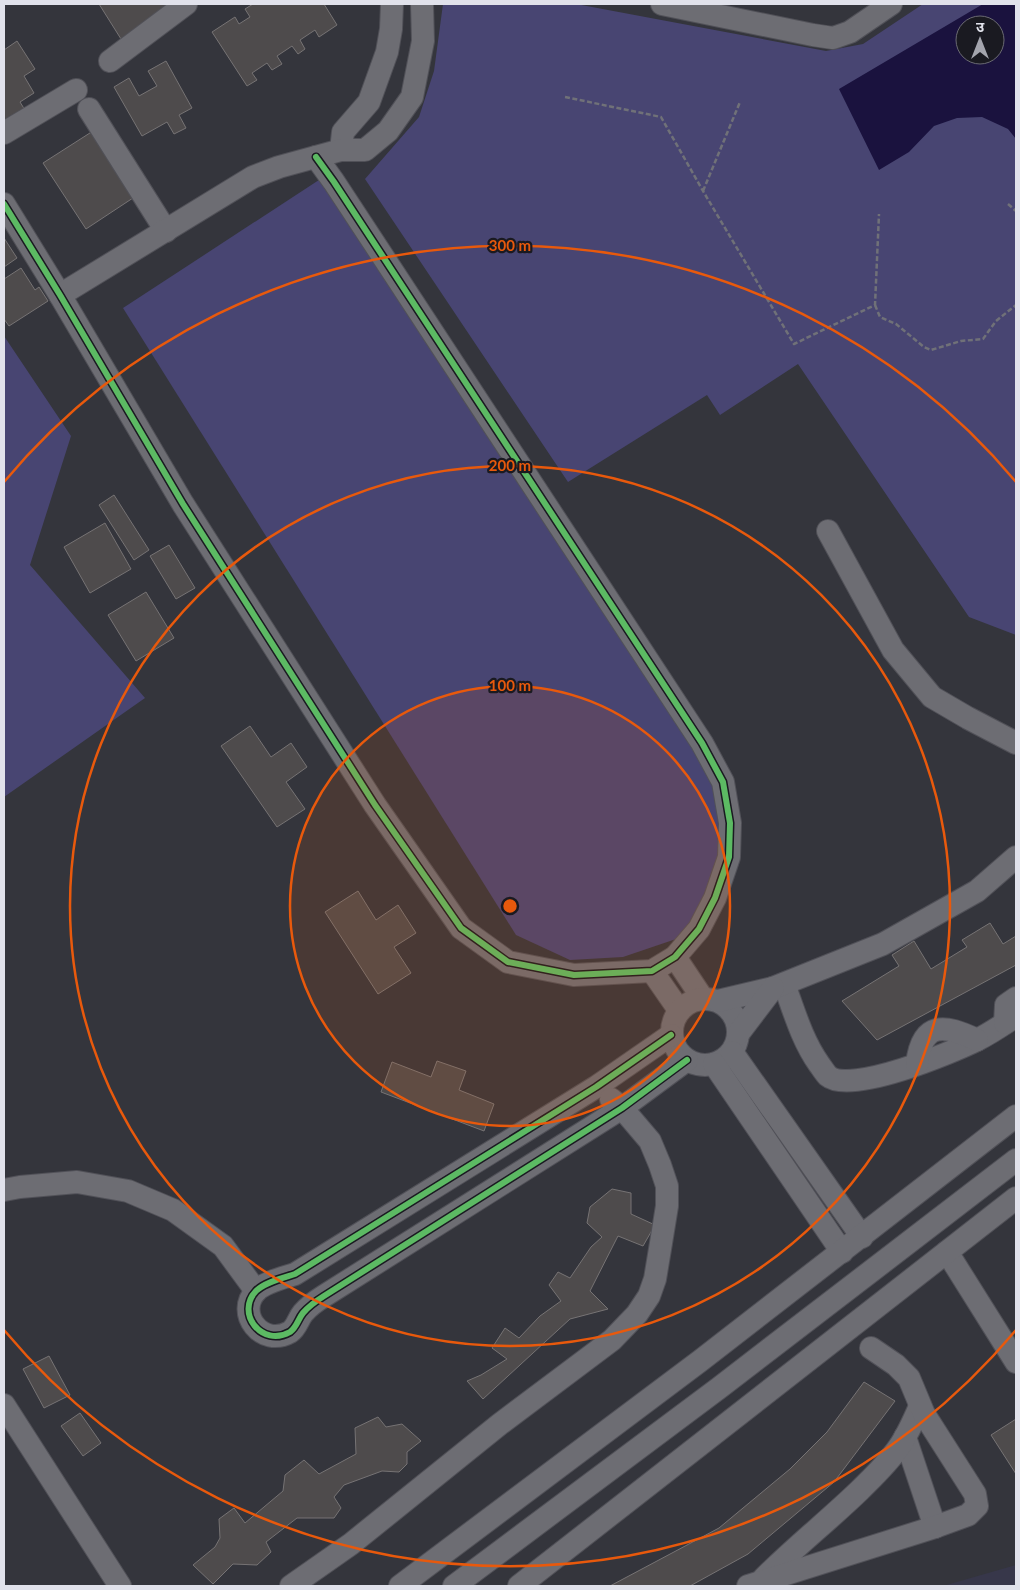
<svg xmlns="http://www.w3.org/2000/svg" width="1020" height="1590" font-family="Lato,'Noto Sans Devanagari',sans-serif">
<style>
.built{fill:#37374a}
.green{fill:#484572;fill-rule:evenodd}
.water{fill:#1a123e;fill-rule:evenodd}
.building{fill:#4e4b4c;stroke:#767374}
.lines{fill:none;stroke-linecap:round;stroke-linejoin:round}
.minor-casing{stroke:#515158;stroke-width:24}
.path{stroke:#707178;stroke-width:2.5;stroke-dasharray:5 2.5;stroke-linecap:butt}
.minor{stroke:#6d6d73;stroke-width:22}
.cycleway-casing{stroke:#1a1a21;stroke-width:9}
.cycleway{stroke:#5cba63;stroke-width:6}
.ring{fill:none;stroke:#e8590c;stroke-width:2.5}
.centre{fill:#e8590c;stroke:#1a1a21;stroke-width:2.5}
.ring-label{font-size:15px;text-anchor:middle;font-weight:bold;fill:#e8590c;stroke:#1a1a21;stroke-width:4.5;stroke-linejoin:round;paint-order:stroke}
</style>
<rect width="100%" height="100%" fill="#34353c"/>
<!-- built -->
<polygon class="built" points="1016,1565 1016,1586 943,1586"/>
<!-- green -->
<g class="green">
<path d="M 443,4 L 576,4 L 826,51 L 863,44 L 923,4 L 1016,4 L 1016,635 L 969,617 L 798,364 L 720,415 L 707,395 L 568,482 L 365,179 L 419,117 L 434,71 ZM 965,25 L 995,25 L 995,55 L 965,55 Z"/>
<polygon points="322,178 728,779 724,903 676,939 623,957 570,960 516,935 123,308"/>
<polygon points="4,336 71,436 30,565 145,698 4,797"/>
</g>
<!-- water -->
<path class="water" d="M 983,4 L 1014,4 L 1016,6 L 1016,139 L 1008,129 L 982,117 L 957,118 L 934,126 L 909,152 L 879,170 L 839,89 ZM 965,25 L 995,25 L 995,55 L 965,55 Z"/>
<!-- building -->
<g class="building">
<polygon points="99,4 173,4 121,39"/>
<polygon points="253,4 324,4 337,25 319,37 315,30 300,40 305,49 298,54 292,46 277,56 282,64 272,70 267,63 252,73 257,80 247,86 212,32 235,17 239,24 250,17 245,9"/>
<polygon points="17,41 35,69 24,76 34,93 20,102 28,115 4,130 4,50"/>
<polygon points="166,61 192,108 179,115 186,128 174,134 167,122 142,136 114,87 129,78 139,96 157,86 148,71"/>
<polygon points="93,131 136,196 86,229 43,163"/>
<polygon points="4,238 17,258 4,267"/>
<polygon points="21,268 35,290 39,287 48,301 9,326 4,319 4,279"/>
<polygon points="114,495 149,550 134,560 99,505"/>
<polygon points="105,523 131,569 90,593 64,547"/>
<polygon points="169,545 195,588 176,599 150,556"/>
<polygon points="146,592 174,638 136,661 108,615"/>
<polygon points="250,726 271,757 291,743 307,767 286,782 305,809 277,827 221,746"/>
<polygon points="358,891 376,920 398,905 416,933 394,947 411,973 378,994 325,912"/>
<polygon points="990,923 1003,944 1016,936 1016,965 877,1040 842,1001 899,966 892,955 914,941 931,969 967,947 962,940"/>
<polygon points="437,1061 466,1071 459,1090 494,1104 484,1131 381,1092 392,1062 431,1077"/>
<polygon points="612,1189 631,1193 631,1214 655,1225 643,1246 618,1236 590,1291 608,1309 570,1319 483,1399 467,1381 481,1375 507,1359 492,1348 505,1328 519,1338 540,1316 561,1301 549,1285 558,1272 570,1278 591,1247 602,1237 587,1223 590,1207"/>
<polygon points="49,1356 70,1395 44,1408 23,1369"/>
<polygon points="864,1382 895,1401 834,1482 748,1554 690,1586 610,1586 719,1528 790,1469 827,1432"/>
<polygon points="80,1413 101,1443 83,1456 61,1426"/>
<polygon points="378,1417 386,1427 402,1424 421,1441 407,1452 407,1464 399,1472 382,1471 344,1485 334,1497 341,1508 334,1518 297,1518 266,1542 271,1552 257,1565 233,1564 213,1584 193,1565 215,1547 220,1538 219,1519 234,1508 245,1523 283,1491 285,1475 304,1460 319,1474 356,1454 355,1428"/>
<polygon points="1016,1419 1016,1474 991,1435"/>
</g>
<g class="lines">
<defs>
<g id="minor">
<polyline points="662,4 813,35 833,38 850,32 891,4"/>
<polyline points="110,61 186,4"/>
<polyline points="89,109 166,231"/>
<polyline points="4,133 76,90"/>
<polyline points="341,150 343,132 369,102 387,52 391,29 392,4"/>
<polyline points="4,204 60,295 183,504 375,805 461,928 508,962 574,975 652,971 675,957 699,929 715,898 729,857 730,823 723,782 702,743 334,182 316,157"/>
<polyline points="60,295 253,177 279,167 341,150 365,150 388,131 412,97 423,41 422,4"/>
<polyline points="828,531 893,650 932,697 968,718 1016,743"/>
<polyline points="675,957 703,999"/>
<polyline points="652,971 679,1010"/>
<path d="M 784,984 C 794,1011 802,1040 819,1064 C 822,1068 825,1073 828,1076 C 850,1095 953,1052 977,1040 C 991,1033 1004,1024 1016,1016"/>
<circle cx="705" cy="1032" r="33"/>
<polyline points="718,1001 773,988 883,944 977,891 1016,857"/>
<polyline points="1005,1023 1006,1005 1016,998"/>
<polyline points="738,1034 773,988"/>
<path d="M 671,1035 L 596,1087 L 295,1274 C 283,1278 265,1282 256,1291 C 235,1313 262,1348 290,1332 C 297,1327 298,1319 303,1313 C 309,1306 316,1301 324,1296 L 622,1108 L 687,1060"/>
<polyline points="732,1052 862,1237"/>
<polyline points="714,1064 842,1252"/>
<path d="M 917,1064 C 922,1021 944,1024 977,1040"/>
<polyline points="4,1190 20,1187 77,1182 128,1191 173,1210 223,1246 256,1291"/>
<polyline points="947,1252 1016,1362"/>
<polyline points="4,1405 120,1586"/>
<polyline points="905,1437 935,1527"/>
<path d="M 764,1578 C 795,1547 829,1520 860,1490 C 874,1476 888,1463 899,1447 C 908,1434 914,1420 920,1406"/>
<polyline points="291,1586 351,1544 500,1424 612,1340 637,1314 649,1296 655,1279 661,1243 667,1206 667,1186 660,1165 650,1141 622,1108 611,1099"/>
<polyline points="400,1586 700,1361 1016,1116"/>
<polyline points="454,1586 719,1388 1016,1160"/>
<polyline points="519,1586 1016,1198"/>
<polyline points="748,1586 935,1527 968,1515 977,1506 975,1494 924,1414 909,1378 896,1365 871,1348"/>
</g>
</defs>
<!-- minor casing -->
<use href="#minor" class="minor-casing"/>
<!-- path -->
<g class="path">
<polyline points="565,97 661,117 703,191 794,344 875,305 879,214"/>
<polyline points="703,191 740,102"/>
<polyline points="1008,204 1016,211"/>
<polyline points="875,305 880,317 896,324 924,347 931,350 961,341 983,339 996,321 1016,305"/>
</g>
<!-- minor -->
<use href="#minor" class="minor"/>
<defs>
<g id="cycleway">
<polyline points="4,204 60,295 183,504 375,805 461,928 508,962 574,975 652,971 675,957 699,929 715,898 729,857 730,823 723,782 702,743 334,182 316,157"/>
<path d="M 671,1035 L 596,1087 L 295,1274 C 283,1278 265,1282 256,1291 C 235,1313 262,1348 290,1332 C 297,1327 298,1319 303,1313 C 309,1306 316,1301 324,1296 L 622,1108 L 687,1060"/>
</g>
</defs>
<!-- cycleway casing -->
<use href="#cycleway" class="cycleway-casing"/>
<!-- cycleway -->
<use href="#cycleway" class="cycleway"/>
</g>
<!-- distance rings -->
<circle cx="510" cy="906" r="220" fill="#e8590c" fill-opacity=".12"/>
<g class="ring">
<circle cx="510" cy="906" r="220"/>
<circle cx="510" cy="906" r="440"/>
<path d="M1016 1330A660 660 0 0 1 4 1330M4 482A660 660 0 0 1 1016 482"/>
</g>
<circle cx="510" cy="906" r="8" class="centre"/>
<g class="ring-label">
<text x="510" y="251">300 m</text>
<text x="510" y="471">200 m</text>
<text x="510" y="691">100 m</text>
</g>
<!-- border -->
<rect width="1020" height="1590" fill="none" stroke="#e1e2eb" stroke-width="10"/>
<!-- north arrow -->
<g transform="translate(980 40)"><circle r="24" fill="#1a1a21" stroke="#6a6a72"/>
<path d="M0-4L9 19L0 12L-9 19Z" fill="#a4a5ae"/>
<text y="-8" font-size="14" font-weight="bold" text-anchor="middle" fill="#e1e2eb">उ</text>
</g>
</svg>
